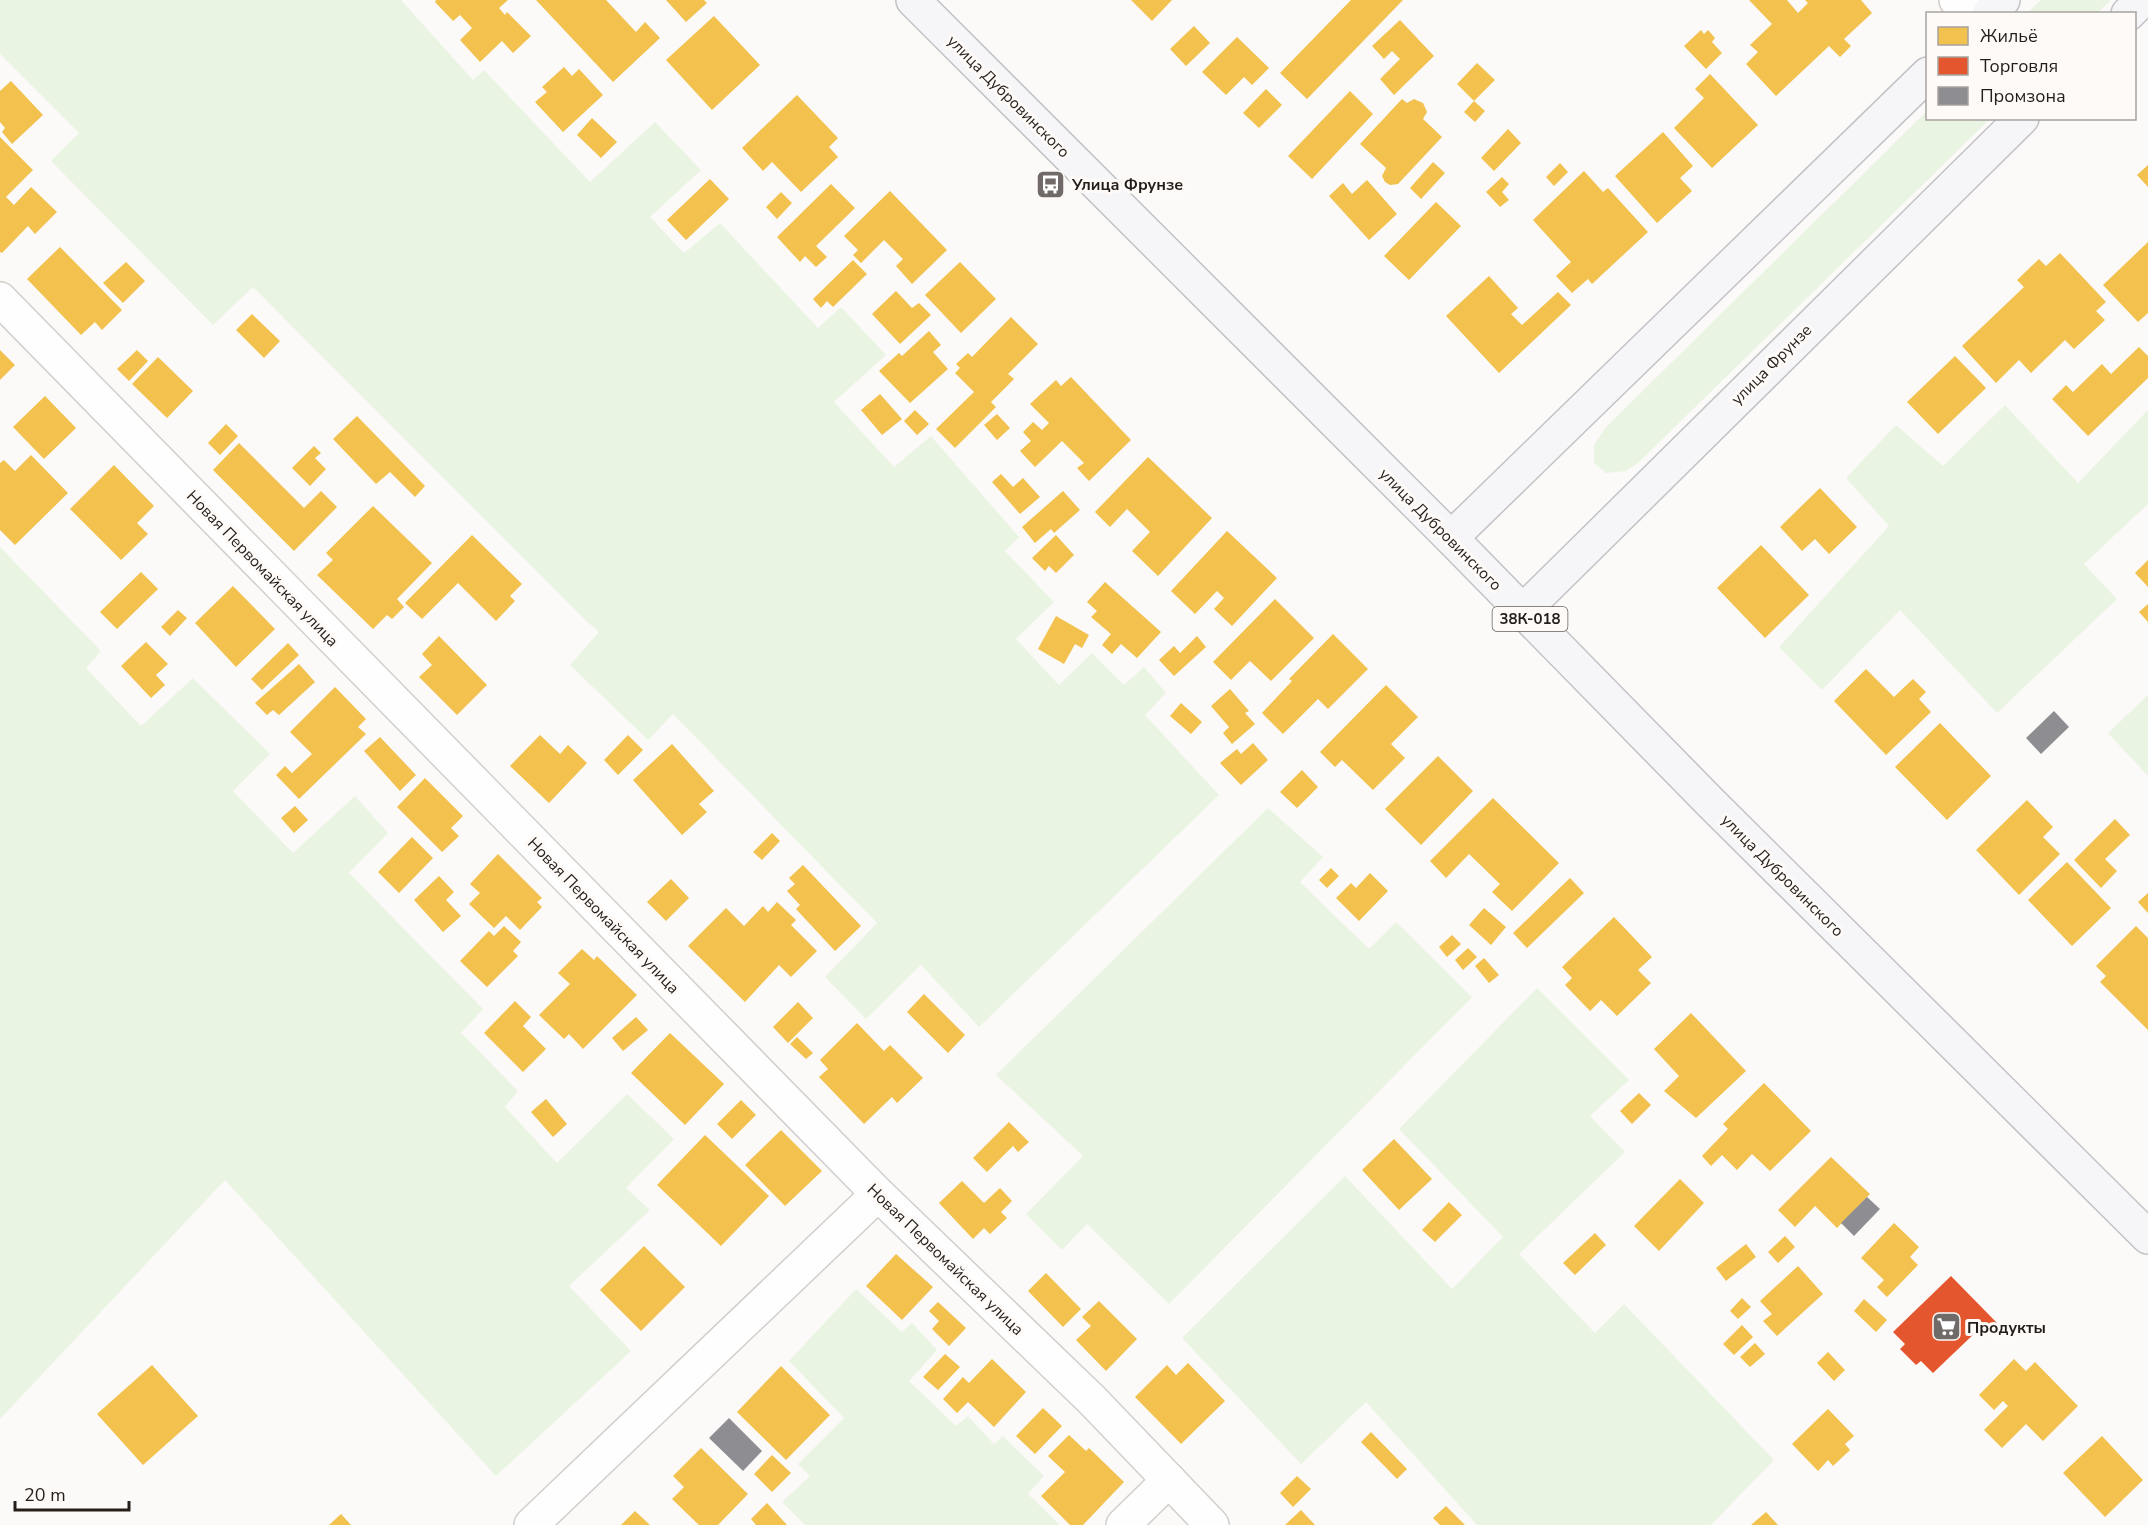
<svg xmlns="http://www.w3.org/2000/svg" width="2148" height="1525" font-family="'Nunito Sans',sans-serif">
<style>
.green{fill:#eaf4e2}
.homes{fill:#f2c14e}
.shops{fill:#e4572e}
.industry{fill:#8d8d92}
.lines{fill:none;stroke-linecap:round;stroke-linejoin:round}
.minor-casing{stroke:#d2cecb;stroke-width:36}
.primary-casing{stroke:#c3c2c7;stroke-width:36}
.minor{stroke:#fffefe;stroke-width:33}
.primary{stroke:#f6f6f9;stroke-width:33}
.labels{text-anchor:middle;stroke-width:6;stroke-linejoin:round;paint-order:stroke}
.shield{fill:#fdfaf7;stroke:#65605c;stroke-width:1.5}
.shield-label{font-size:15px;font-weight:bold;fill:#241e1a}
.street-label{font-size:16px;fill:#241e1a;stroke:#fdfaf7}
.poi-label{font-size:16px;font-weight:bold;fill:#241e1a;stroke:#fdfaf7;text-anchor:start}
</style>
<rect width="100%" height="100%" fill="#fcfaf8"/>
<!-- green -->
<g class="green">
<polygon points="0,0 401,0 473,80 484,70 590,182 655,122 701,170 650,217 684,253 720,223 818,328 841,307 886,355 834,402 894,467 931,436 1019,537 1005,551 1054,602 1016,639 1059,685 1092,653 1124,685 1144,667 1166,693 1145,715 1219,795 979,1027 921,965 866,1019 825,977 877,923 673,714 648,740 570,665 599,632 582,617 253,287 213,325 51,161 79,133 0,54"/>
<polygon points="2041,0 2111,0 2097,13 2027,13"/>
<polygon points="1927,111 1928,118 1990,119 1639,462 1626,471 1606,473 1594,463 1594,445 1606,427"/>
<polygon points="2005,405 2078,483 2148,410 2148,504 2084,564 2117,599 1997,713 1900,610 1822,690 1779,647 1889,526 1846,478 1896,425 1943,466"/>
<polygon points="0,547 101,651 86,668 141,726 193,678 270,754 233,791 293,853 355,796 388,833 349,873 483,1009 461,1033 518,1091 505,1107 557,1163 627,1094 674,1139 626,1188 650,1210 569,1286 631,1351 496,1476 225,1180 0,1419"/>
<polygon points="2148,695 2148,776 2108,733"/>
<polygon points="1268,808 1323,857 1300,882 1369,949 1396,922 1472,997 1169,1304 1087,1224 1062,1250 1026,1214 1083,1156 996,1075"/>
<polygon points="1537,988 1629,1080 1590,1116 1625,1152 1519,1254 1595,1333 1624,1304 1774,1460 1711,1525 1477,1525 1366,1402 1301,1464 1182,1338 1345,1176 1452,1289 1503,1237 1399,1129"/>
<polygon points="856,1289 902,1332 912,1323 937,1350 909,1381 956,1426 968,1416 994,1444 1003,1436 1044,1476 1028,1494 1060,1525 805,1525 782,1502 810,1476 798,1464 844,1418 789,1361"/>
</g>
<!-- homes -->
<g class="homes">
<polygon points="436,0 508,0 499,8 505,15 507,12 531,36 513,53 502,41 480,62 460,40 472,28 460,15 453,21 435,2"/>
<polygon points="536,0 606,0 636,32 645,22 660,38 613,82"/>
<polygon points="666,0 704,0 707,3 686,22"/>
<polygon points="1131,0 1172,0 1152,21"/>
<polygon points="1351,0 1403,0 1307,99 1280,73"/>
<polygon points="1749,0 1787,0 1798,13 1808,3 1805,0 1861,0 1872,13 1844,39 1851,46 1840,57 1829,46 1776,96 1746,64 1758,52 1750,45 1772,24"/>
<polygon points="714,16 760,65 712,110 666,60"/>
<polygon points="1400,20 1434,56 1394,95 1380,79 1400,59 1392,51 1384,59 1372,46"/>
<polygon points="1194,26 1210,43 1186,66 1170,49"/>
<polygon points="1701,30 1704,34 1708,30 1715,38 1712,42 1722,53 1706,69 1684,46"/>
<polygon points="1237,37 1269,68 1252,85 1244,77 1226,95 1202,72"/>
<polygon points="1477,63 1495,80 1474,101 1457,84"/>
<polygon points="564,67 572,76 579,69 603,95 563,132 535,102 547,92 542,87"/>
<polygon points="1710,74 1758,125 1712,168 1674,128 1704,98 1695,89"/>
<polygon points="11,81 43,115 12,144 2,132 5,128 0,122 0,91"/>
<polygon points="1266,89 1282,105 1259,128 1243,113"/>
<polygon points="1350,91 1373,114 1312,179 1288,156"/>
<polygon points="797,95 838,138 829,147 838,157 801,192 772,162 763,171 742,148"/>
<polygon points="1402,99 1407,103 1414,99 1423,103 1427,112 1423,119 1442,137 1398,184 1390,185 1385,182 1382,176 1386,168 1360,144"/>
<polygon points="1474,101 1485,111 1475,122 1464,112"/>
<polygon points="592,118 617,142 601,158 577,135"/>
<polygon points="1508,129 1521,143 1494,171 1481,158"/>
<polygon points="1663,132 1693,166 1680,178 1692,191 1657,223 1615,176"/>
<polygon points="0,137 33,170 6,197 14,205 31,187 57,212 35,234 28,226 2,253 0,252"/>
<polygon points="1433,162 1445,173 1421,199 1410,188"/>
<polygon points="1560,163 1568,172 1554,186 1546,177"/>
<polygon points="2148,165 2148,187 2137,175"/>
<polygon points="1584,171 1603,192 1608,188 1648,232 1592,284 1588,279 1572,293 1556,276 1571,262 1533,220"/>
<polygon points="1502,177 1509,184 1502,192 1509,200 1500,207 1486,192"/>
<polygon points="710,179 729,199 686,240 667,220"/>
<polygon points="1367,180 1397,214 1369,240 1329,196 1343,183 1352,194"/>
<polygon points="831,184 855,208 816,246 827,257 816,267 805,256 800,262 777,237"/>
<polygon points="890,191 947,250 912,284 896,266 903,259 884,240 861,263 853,255 858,250 844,236"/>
<polygon points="781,192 792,203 777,219 766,207"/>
<polygon points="1436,202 1461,226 1409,280 1384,256"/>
<polygon points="2148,242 2148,313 2138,322 2103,285"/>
<polygon points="60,247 122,310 102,330 95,322 81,335 27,279"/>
<polygon points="2060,253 2106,302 2096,311 2105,320 2074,349 2065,340 2031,373 2019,360 1996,383 1962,346 2024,287 2017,280 2039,259 2046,266"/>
<polygon points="853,260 867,274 833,307 827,301 821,308 813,299"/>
<polygon points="126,262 145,281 123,303 103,283"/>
<polygon points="960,262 996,299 961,333 925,295"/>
<polygon points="1489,276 1518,308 1511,314 1522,325 1558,292 1571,305 1499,373 1446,316"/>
<polygon points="896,291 912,308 919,303 931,315 900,344 872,314"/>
<polygon points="252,314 280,341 264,358 236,330"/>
<polygon points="1011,317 1038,344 1008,374 1014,379 991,402 996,407 955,448 936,429 974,392 955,373 960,368 956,364 968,353 972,357"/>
<polygon points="929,331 941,345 933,352 948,369 910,403 879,371 899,353 902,356"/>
<polygon points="2139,347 2148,356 2148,378 2088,436 2052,399 2066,385 2073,392 2102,364 2111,374"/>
<polygon points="0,350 15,365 0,380"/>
<polygon points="137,350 148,361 129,381 117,369"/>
<polygon points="1955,356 1986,388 1938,434 1907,402"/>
<polygon points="158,357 193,391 167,418 132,384"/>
<polygon points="1071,377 1131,440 1089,481 1077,468 1084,463 1062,441 1035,467 1020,451 1031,441 1023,432 1033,422 1042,430 1049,423 1030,404 1056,380 1061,386"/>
<polygon points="880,394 902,419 882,435 861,410"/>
<polygon points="45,396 76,428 44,459 13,427"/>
<polygon points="915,410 929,424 917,435 904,421"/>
<polygon points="997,414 1010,428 997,440 984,425"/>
<polygon points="357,416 425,486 415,497 390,472 376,484 333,439"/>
<polygon points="226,424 238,436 220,455 208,443"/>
<polygon points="239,443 304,508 321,491 337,507 294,551 213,470"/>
<polygon points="314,446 321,453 315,458 326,469 310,486 292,468"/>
<polygon points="31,455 68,493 15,545 0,530 0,463 4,460 15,471"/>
<polygon points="1148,457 1212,518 1158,576 1132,551 1150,532 1127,509 1110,527 1095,512"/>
<polygon points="114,465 154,506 137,523 148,534 121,560 70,509"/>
<polygon points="1001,474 1013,487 1023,478 1040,497 1020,514 992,482"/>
<polygon points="1820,488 1857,527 1829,554 1815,539 1802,551 1780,527"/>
<polygon points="1063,491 1080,510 1054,533 1051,529 1035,543 1022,527"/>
<polygon points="373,506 432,563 397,599 404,607 392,619 387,615 373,629 317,575 333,560 326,553"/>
<polygon points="1227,531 1277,578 1232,626 1214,609 1224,598 1217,591 1195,614 1171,591"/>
<polygon points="472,535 522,584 510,596 515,601 496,621 458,583 422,619 405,603"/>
<polygon points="1056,535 1074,555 1056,573 1049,566 1045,571 1032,558"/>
<polygon points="1761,545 1809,595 1765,638 1717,588"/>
<polygon points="2148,560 2148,587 2135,573"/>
<polygon points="141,572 158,589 117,629 100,612"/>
<polygon points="1105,582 1161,632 1137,658 1121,644 1112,654 1102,645 1111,634 1091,617 1097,611 1087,602"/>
<polygon points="233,586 275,629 236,667 195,623"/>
<polygon points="1275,599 1314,638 1271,681 1250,661 1231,680 1213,662"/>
<polygon points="2148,604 2148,622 2139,612"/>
<polygon points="178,610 187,618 170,636 161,627"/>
<polygon points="1056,616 1089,635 1082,648 1075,644 1064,664 1038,649"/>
<polygon points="1333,634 1368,669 1328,709 1318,699 1283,734 1262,713 1292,681 1289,679"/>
<polygon points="439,636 487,685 457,715 419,677 432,665 422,654"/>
<polygon points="1197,636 1206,647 1174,676 1159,660 1174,646 1180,653"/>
<polygon points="146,642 168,664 156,675 165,685 151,698 121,666"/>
<polygon points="288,643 299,655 262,690 251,679"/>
<polygon points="299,664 315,682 279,715 273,710 267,715 255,703"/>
<polygon points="1866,669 1894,697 1913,679 1926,692 1919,699 1931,712 1886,755 1834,701"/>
<polygon points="1386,685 1418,717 1391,744 1405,758 1373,790 1342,760 1335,767 1320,752"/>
<polygon points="335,687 366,719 358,727 366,734 299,799 276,775 285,766 292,773 312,754 290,732"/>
<polygon points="1230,689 1249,711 1245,713 1255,724 1232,744 1223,733 1229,727 1211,706"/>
<polygon points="1181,703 1202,722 1191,734 1170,716"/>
<polygon points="1940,723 1991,776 1947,820 1895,767"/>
<polygon points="540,735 560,754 568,745 587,763 549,803 510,766"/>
<polygon points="628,735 643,750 618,775 604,760"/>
<polygon points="380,737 416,775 400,791 364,751"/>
<polygon points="1253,743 1268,760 1241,785 1220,763 1237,749 1241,754"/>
<polygon points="672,744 714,791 699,804 707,812 682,835 633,780"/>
<polygon points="1438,756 1473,791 1421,845 1385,809"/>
<polygon points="1302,770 1318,787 1297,808 1280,792"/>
<polygon points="425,778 463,816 451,828 459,836 442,852 397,807"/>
<polygon points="1493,798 1559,863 1512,911 1492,892 1500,884 1469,854 1446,878 1430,861"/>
<polygon points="2027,800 2053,827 2043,837 2060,854 2019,895 1976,850"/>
<polygon points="295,806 308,820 294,833 281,818"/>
<polygon points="2115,819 2130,835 2105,859 2117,871 2101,888 2074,860"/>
<polygon points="772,833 780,841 762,860 753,852"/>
<polygon points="412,837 433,858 399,893 378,872"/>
<polygon points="498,854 542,898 537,902 542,907 520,930 506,916 494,928 469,904 480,893 470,884"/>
<polygon points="2067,862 2111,908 2072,946 2028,900"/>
<polygon points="803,865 861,926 835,951 796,909 800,905 787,891 795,884 789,878"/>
<polygon points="1331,868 1339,876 1327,888 1319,880"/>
<polygon points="1370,873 1388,891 1359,921 1336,898 1351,883 1356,888"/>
<polygon points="439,876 454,892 446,900 461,916 443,932 414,900"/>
<polygon points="1570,878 1584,893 1527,948 1513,933"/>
<polygon points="671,879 689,898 666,921 647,902"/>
<polygon points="2148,893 2148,913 2138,902"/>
<polygon points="777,902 796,920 791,925 817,951 791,977 779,965 745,1002 688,946 726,908 744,926 763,906 768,912"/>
<polygon points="1484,908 1506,927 1491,945 1469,925"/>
<polygon points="1614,917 1652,957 1638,970 1651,983 1617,1016 1601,1000 1590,1011 1565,985 1572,978 1562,967"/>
<polygon points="504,926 521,942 513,951 518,956 487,987 460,961 489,931 494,936"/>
<polygon points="2136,926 2148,938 2148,1030 2100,982 2106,976 2096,966"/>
<polygon points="1452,935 1461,944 1447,957 1439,947"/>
<polygon points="1468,948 1477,957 1463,970 1455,960"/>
<polygon points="582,949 594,960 597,956 637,995 583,1049 569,1034 564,1039 539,1015 570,984 558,973"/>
<polygon points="1484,958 1499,975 1489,983 1475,966"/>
<polygon points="924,994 965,1035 948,1053 907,1012"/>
<polygon points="515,1001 531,1017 523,1026 546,1049 523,1072 484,1033"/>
<polygon points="798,1002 813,1018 788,1043 773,1027"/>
<polygon points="1691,1013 1746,1071 1696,1118 1664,1091 1679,1076 1654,1049"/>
<polygon points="636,1017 648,1030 623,1051 612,1038"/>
<polygon points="857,1023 884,1051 890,1045 923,1078 897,1103 892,1097 864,1124 819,1077 828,1069 820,1060"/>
<polygon points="670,1033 724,1084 685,1125 631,1073"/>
<polygon points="797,1037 813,1053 806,1059 790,1044"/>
<polygon points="1764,1083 1811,1131 1770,1171 1752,1154 1737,1170 1722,1155 1711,1166 1702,1156 1728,1129 1723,1124"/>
<polygon points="1639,1093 1651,1105 1632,1124 1620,1111"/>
<polygon points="546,1099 567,1124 553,1137 531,1112"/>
<polygon points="741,1100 756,1115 732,1139 717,1124"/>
<polygon points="1009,1122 1029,1142 1018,1152 1013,1146 987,1172 973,1158"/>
<polygon points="781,1130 822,1171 785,1206 745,1165"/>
<polygon points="705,1135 769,1196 721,1246 657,1185"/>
<polygon points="1394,1139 1432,1179 1399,1210 1362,1170"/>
<polygon points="1831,1157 1870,1194 1837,1228 1815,1206 1795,1227 1778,1210"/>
<polygon points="1680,1179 1704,1203 1659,1251 1634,1226"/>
<polygon points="962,1181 984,1203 1000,1188 1012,1201 1001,1212 1007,1218 990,1234 984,1228 973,1239 939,1203"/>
<polygon points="1449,1202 1462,1215 1435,1242 1422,1230"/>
<polygon points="1894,1223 1919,1247 1910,1257 1918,1265 1887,1297 1877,1287 1884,1280 1861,1258"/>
<polygon points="1595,1233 1606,1245 1575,1275 1563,1263"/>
<polygon points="1785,1236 1795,1247 1778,1263 1768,1252"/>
<polygon points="1746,1244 1756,1257 1726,1281 1716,1268"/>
<polygon points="644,1246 685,1287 641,1331 600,1290"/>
<polygon points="896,1254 933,1287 902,1320 866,1286"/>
<polygon points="1798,1266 1823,1294 1777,1336 1763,1321 1772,1314 1760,1301"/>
<polygon points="1046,1273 1081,1309 1063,1327 1028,1291"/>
<polygon points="1742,1298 1751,1307 1738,1319 1730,1311"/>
<polygon points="1864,1299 1887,1320 1876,1332 1854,1311"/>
<polygon points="1099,1301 1137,1339 1106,1371 1076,1340 1091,1326 1082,1317"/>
<polygon points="938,1302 966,1328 949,1346 932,1329 939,1321 929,1311"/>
<polygon points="1742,1325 1753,1337 1734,1355 1723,1344"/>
<polygon points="1755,1343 1765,1354 1750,1367 1740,1357"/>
<polygon points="1828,1352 1845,1370 1834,1381 1817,1363"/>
<polygon points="945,1354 960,1367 938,1390 923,1377"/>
<polygon points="992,1359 1026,1392 994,1427 968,1402 957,1413 943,1399 963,1377 969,1383"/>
<polygon points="2014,1359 2026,1371 2035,1362 2078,1406 2043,1441 2026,1424 2002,1448 1984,1430 2008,1406 2003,1401 1994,1410 1979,1395"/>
<polygon points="1188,1363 1225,1401 1181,1444 1135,1397 1167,1365 1176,1375"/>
<polygon points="152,1365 198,1416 143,1465 97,1414"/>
<polygon points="781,1366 830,1415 786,1460 737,1412"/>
<polygon points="1043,1408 1062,1426 1035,1454 1016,1436"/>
<polygon points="1828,1409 1854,1436 1845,1444 1850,1450 1833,1466 1828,1460 1818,1471 1792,1444"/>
<polygon points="1371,1432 1407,1469 1397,1479 1361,1442"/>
<polygon points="1069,1435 1086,1451 1089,1448 1124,1482 1083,1525 1070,1525 1041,1496 1065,1472 1048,1456"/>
<polygon points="2102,1436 2143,1480 2105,1517 2063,1473"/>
<polygon points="701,1448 748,1494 718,1525 699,1525 672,1499 684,1487 673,1476"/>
<polygon points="772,1455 791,1473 772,1492 754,1474"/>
<polygon points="1297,1476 1311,1489 1293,1507 1280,1493"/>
<polygon points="767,1503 787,1525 756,1525 751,1519"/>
<polygon points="1446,1506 1465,1525 1440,1525 1433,1518"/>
<polygon points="1301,1510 1315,1525 1285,1525"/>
<polygon points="635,1511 650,1525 621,1525"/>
<polygon points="1766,1512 1778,1525 1751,1525"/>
<polygon points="341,1514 351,1525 329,1525"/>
</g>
<!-- shops -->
<polygon class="shops" points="1951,1276 1997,1323 1983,1336 1977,1331 1933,1373 1921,1361 1916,1365 1900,1349 1905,1344 1893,1332"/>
<!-- industry -->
<g class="industry">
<polygon points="2054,711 2069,727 2041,754 2026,738"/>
<polygon points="1867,1197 1880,1209 1854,1236 1841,1223"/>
<polygon points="729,1418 762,1451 743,1471 709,1438"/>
</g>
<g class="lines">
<defs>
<g id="minor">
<polyline points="1956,0 1970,14"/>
<polyline points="0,299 878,1194 1092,1400 1212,1525"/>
<polyline points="531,1525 878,1194"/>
<polyline points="1123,1525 1169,1480"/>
</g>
<g id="primary">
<polyline points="913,0 1451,538 1710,802 2148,1237"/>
<polyline points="1989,14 2003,0"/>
<polyline points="2128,14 2142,0"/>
<polyline points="1451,538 1928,74"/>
<polyline points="1522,612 2022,118"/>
</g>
</defs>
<!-- minor casing -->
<use href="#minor" class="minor-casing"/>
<!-- primary casing -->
<use href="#primary" class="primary-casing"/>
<!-- minor -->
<use href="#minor" class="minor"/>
<!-- primary -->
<use href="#primary" class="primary"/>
</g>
<!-- icons -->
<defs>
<symbol id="bus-square" viewBox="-11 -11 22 22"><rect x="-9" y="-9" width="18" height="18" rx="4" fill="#706b68" stroke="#fdfaf7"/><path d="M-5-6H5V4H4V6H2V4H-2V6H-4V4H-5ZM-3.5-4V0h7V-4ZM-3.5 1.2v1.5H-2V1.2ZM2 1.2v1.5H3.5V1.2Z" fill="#fff"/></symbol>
<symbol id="supermarket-square" viewBox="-11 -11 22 22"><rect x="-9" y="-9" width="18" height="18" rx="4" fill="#706b68" stroke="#fdfaf7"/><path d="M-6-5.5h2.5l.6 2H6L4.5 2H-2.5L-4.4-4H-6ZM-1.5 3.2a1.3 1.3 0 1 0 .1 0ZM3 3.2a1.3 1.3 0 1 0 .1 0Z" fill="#fff"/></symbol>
</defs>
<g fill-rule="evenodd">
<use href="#bus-square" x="1034" y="168" width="33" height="33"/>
<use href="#supermarket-square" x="1930" y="1310" width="33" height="33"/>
</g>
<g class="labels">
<!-- shield labels -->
<rect class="shield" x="1492.5" y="607" width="75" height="24" rx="4.5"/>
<g class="shield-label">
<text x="1530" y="624">38К-018</text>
</g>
<!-- street labels -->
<g class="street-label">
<text transform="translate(1009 96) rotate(45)" y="6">улица Дубровинского</text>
<text transform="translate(1771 364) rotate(-45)" y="6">улица Фрунзе</text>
<text transform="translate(1441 529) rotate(45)" y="6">улица Дубровинского</text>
<text transform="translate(263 568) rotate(46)" y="6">Новая Первомайская улица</text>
<text transform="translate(1783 875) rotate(45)" y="6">улица Дубровинского</text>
<text transform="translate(604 915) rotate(46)" y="6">Новая Первомайская улица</text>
<text transform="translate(946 1259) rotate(44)" y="6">Новая Первомайская улица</text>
</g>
<!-- poi labels -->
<g class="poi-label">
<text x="1072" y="190">Улица Фрунзе</text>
<text x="1967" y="1333">Продукты</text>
</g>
</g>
<!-- legend -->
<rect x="1926" y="12" width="210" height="108" fill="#fdfaf7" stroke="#a6a29f" stroke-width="1.5"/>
<rect x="1938" y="27" width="30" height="18" fill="#f2c14e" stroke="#a6a29f" stroke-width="1.5"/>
<text x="1980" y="42" font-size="18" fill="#241e1a">Жильё</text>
<rect x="1938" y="57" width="30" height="18" fill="#e4572e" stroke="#a6a29f" stroke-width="1.5"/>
<text x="1980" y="72" font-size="18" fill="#241e1a">Торговля</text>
<rect x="1938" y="87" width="30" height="18" fill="#8d8d92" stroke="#a6a29f" stroke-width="1.5"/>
<text x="1980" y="102" font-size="18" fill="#241e1a">Промзона</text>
<!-- scale -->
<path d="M15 1501v9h114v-9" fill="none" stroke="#241e1a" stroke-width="3"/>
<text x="24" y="1501" font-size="18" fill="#241e1a" stroke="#fdfaf7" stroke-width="4.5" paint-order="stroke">20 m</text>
</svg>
